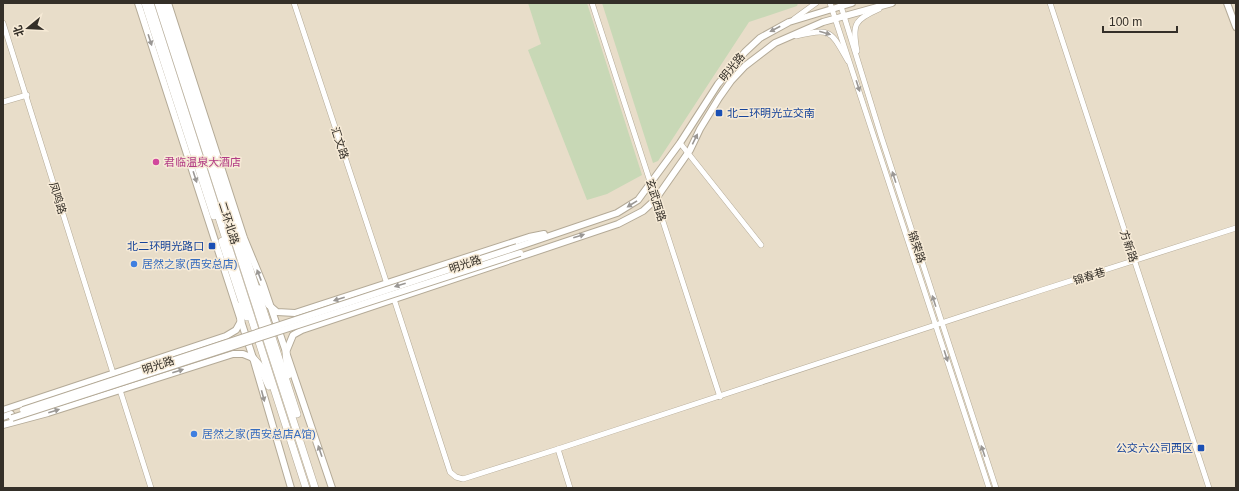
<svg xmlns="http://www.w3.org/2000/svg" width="1239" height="491" font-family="Helvetica,'Noto Sans SC',sans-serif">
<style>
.green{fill:#c8d8b6}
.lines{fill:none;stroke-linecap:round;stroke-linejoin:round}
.minor-casing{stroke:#b4aa97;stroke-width:6}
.major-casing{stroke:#b4aa97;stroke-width:8}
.highway-casing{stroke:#b4aa97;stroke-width:8}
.minor{stroke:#fff;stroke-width:5}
.major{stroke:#fff;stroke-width:6}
.highway{stroke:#fff;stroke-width:7}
.major-bridge-casing{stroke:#b4aa97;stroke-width:8;stroke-linecap:butt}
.major-bridge{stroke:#fff;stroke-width:6}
.oneway{fill:#9a9794}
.transit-dot{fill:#1a4fb4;stroke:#f6ead6;stroke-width:1.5}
.hotel-dot{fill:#d1479c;stroke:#f6ead6;stroke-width:1.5}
.shop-dot{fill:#3f7fe0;stroke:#f6ead6;stroke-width:1.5}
.labels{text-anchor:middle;stroke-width:3;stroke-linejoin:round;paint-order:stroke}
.street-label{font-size:11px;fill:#342f28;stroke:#f6ead6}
.transit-label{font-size:11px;fill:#164399;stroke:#f6ead6;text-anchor:end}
.hotel-label{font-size:11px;fill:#b23c85;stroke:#f6ead6;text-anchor:start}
.shop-label{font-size:11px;fill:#366cbe;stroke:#f6ead6;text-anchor:start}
</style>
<rect width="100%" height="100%" fill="#e8ddc9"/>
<!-- green -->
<g class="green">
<polygon points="528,3 587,3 642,175 607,194 587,200 528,50 541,44"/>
<polygon points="602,3 798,3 797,6 749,22 658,161 653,163"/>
</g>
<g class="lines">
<defs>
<g id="minor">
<polyline points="294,3 387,284"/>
<polyline points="592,3 720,397"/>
<polyline points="830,3 989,488"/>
<polyline points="840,3 881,136 996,488"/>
<polyline points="1050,3 1209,488"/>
<polyline points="794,19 816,3"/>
<polyline points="3,23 113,373"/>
<path d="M 796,36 C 832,28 830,30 848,61"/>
<path d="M 857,51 C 852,24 854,20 879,9"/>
<polyline points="3,102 27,95"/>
<polyline points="680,143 761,245"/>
<polyline points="394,299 450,472 456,477 463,479 558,449"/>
<polyline points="120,390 151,488"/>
<polyline points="570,488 558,449 1042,290 1236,228"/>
</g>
<g id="major">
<polyline points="138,3 253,358 291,488"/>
<polyline points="168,3 244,238 263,284 332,488"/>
<polyline points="1227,3 1236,27"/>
<polyline points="517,247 617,213 638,200 680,143 718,84 745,52 760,38 789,22 852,3"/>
<polyline points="270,306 277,312 295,313 529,237 544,234"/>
<polyline points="286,352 293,335 302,330 618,224 643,211 655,200 690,150 700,129 719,98 731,81 745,66 775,43 823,22 892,3"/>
<polyline points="3,410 226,336 236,330 241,321"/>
<polyline points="3,417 11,414"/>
<polyline points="3,425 48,413 233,354 243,354 253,358"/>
</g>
<g id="highway">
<polyline points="145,3 214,216"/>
<polyline points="150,3 306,488"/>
<polyline points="158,3 315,488"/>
<polyline points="163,3 297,414"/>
<polyline points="222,241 247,317"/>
<polyline points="259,289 269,305"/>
<polyline points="240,306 241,321"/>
<polyline points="286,352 288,375"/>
<polyline points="253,358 260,366 269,386"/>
</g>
</defs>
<!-- minor casing -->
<use href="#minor" class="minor-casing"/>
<!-- major casing -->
<use href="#major" class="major-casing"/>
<!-- highway casing -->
<use href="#highway" class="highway-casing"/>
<!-- minor -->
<use href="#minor" class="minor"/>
<!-- major -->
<use href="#major" class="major"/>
<!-- highway -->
<use href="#highway" class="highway"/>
<defs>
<g id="major-bridge">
<polyline points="23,410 517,247"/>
<polyline points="12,418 520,253"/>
</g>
</defs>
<!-- major-bridge casing -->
<use href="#major-bridge" class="major-bridge-casing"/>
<!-- major-bridge -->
<use href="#major-bridge" class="major-bridge"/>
</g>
<!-- one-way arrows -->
<defs><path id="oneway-solid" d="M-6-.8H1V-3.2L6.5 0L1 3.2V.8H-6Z"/></defs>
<g class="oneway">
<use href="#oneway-solid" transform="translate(775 29) rotate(152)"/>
<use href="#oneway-solid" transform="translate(825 33) rotate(16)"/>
<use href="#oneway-solid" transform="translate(150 40) rotate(72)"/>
<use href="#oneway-solid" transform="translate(858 86) rotate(72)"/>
<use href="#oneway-solid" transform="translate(695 139) rotate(-64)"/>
<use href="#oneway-solid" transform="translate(195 177) rotate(72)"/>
<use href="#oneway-solid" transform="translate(894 177) rotate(-108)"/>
<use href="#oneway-solid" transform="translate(632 204) rotate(148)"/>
<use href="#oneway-solid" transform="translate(579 236) rotate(-17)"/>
<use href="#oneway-solid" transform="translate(259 275) rotate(-111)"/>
<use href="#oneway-solid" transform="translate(400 285) rotate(162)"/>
<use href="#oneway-solid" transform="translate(339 299) rotate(162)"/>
<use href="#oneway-solid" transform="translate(934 301) rotate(-108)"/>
<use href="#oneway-solid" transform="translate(946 356) rotate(72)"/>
<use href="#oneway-solid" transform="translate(178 371) rotate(-18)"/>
<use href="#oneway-solid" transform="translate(263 396) rotate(75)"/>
<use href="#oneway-solid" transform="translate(54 411) rotate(-18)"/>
<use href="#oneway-solid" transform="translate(320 451) rotate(-109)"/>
<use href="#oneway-solid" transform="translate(983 451) rotate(-109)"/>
</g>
<!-- markers -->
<g class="transit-dot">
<rect x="715" y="109" width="8" height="8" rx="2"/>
<rect x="208" y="242" width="8" height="8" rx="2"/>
<rect x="1197" y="444" width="8" height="8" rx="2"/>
</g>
<circle class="hotel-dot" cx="156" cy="162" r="4"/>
<g class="shop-dot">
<circle cx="134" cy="264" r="4"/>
<circle cx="194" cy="434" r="4"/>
</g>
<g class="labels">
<!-- street labels -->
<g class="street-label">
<text transform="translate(732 67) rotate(-51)" y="4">明光路</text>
<text transform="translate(340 143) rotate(72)" y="4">汇文路</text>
<text transform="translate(58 198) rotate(73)" y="4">凤鸣路</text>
<text transform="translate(656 200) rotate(73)" y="4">玄武西路</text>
<text transform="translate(229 223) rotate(72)" y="4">二环北路</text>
<text transform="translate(1129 246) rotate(72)" y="4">方新路</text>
<text transform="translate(917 247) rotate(72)" y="4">锦荣路</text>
<text transform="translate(465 264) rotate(-18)" y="4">明光路</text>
<text transform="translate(1089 276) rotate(-17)" y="4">锦春巷</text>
<text transform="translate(158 365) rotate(-18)" y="4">明光路</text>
</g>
<!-- transit labels -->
<g class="transit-label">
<text x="727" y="117" text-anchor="start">北二环明光立交南</text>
<text x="204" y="250">北二环明光路口</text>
<text x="1193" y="452">公交六公司西区</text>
</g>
<!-- hotel labels -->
<g class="hotel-label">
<text x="164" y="166">君临温泉大酒店</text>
</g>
<!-- shop labels -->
<g class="shop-label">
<text x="142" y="268">居然之家(西安总店)</text>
<text x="202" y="438">居然之家(西安总店A馆)</text>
</g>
</g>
<!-- border -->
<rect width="1239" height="491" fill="none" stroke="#342f28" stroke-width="8"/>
<!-- north arrow -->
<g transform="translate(28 28) rotate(252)" stroke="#f6ead6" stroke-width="3" paint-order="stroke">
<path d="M0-3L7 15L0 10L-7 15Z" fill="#342f28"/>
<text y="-6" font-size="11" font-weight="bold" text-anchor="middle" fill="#342f28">北</text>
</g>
<!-- scale -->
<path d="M1103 26v6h74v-6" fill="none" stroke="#342f28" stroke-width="2"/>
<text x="1109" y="26" font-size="12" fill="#342f28" stroke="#f6ead6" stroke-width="3" paint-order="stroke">100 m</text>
</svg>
